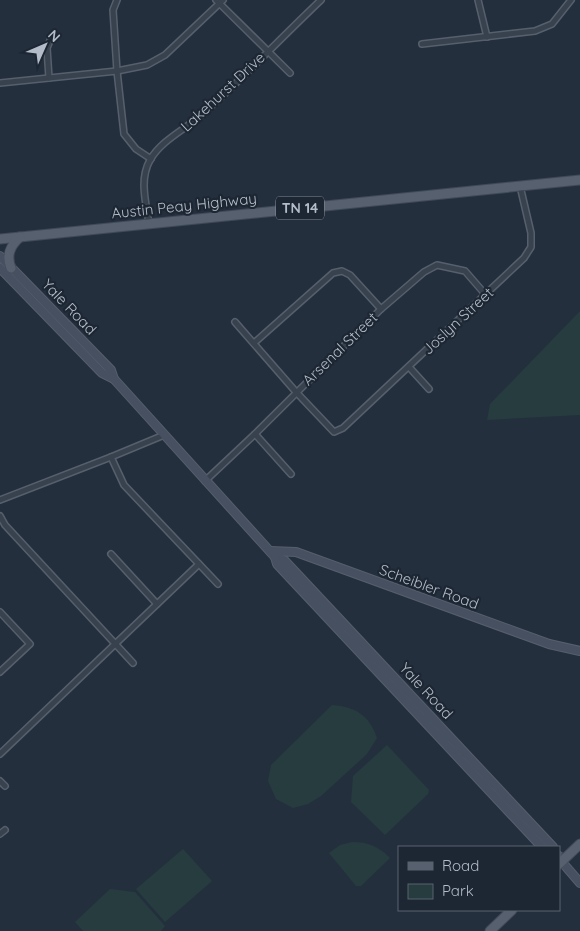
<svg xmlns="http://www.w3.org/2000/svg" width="580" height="931" font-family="Quicksand,sans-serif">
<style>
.green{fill:#263c3f}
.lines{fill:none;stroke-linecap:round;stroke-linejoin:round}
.street-casing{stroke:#565f6c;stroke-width:8}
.secondary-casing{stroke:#565f6c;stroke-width:10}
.primary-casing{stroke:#414a57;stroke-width:11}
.street{stroke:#38414e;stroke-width:5}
.secondary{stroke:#465061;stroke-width:8}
.primary{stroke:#56606e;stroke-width:9}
.labels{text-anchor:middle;stroke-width:4.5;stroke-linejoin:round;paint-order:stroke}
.shield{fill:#1d2633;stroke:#878f9c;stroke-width:1}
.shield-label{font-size:14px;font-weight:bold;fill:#b4bcc9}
.street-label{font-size:15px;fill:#b4bcc9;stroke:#1d2633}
</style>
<rect width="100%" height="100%" fill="#242f3e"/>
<!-- green -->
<g class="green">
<polygon points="580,311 580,415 487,420 490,404"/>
<path d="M 332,705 C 356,707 369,715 377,738 L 367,754 L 321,796 L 308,804 L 293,808 L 276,799 L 268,781 L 271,765 Z"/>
<polygon points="387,745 429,790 428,794 385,835 351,802 353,776"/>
<path d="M 352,842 C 368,842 378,846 390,858 L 361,886 L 356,886 L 329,853 L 340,845 Z"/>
<polygon points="183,849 212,881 165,922 136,889"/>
<polygon points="110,889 135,892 165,926 161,931 83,931 75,922"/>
</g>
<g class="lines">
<defs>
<g id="street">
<polyline points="117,0 113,10 117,71 124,134 136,149 151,159"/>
<polyline points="216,0 290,73"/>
<polyline points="478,0 487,37"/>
<polyline points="422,44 535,31 552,24 571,0"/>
<polyline points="49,78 47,48 51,38"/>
<polyline points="0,83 117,71 147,65 165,55 223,0"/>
<path d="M 149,224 C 146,202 139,180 150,160 C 162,139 188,128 205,112 C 245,76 282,37 321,0"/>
<polyline points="235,322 296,392 334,432 343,428 524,258 531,247 531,233 520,186"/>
<polyline points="254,343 333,273 342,271 350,275 381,309"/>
<polyline points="409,367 429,389"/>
<polyline points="255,434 291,474"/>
<polyline points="111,457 124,485 218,584"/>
<polyline points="205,481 255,434 381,309 424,272 437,265 465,271 485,294"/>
<polyline points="0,500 111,457 164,435"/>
<polyline points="0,516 5,525 133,663"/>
<polyline points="111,554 157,604"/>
<polyline points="0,612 30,644 0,672"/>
<polyline points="0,754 199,564"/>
<polyline points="0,781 5,786"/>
<polyline points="0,834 5,830"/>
</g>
<g id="secondary">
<polyline points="0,256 111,370 114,379"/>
<polyline points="0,268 102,373 114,379 275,557 284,560 553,847"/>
<polyline points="270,551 296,552 549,644 580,651"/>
<polyline points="275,557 277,564 542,847"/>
<polyline points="559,856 562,862 580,883"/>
</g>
<g id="primary">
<polyline points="0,239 580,180"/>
<path d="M 11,268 C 6,255 10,246 20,237"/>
<polyline points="559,864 580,844"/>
<polyline points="490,931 512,910"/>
</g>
</defs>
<!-- street casing -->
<use href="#street" class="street-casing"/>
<!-- secondary casing -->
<use href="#secondary" class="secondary-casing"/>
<!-- primary casing -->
<use href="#primary" class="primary-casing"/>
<!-- street -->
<use href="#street" class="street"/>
<!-- secondary -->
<use href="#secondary" class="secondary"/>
<!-- primary -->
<use href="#primary" class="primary"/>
</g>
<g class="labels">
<!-- shield labels -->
<rect class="shield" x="276" y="196.5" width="48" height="23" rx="4"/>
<g class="shield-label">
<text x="300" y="213">TN 14</text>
</g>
<!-- street labels -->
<g class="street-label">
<text transform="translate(223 92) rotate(-43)" y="5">Lakehurst Drive</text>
<text transform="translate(184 206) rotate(-6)" y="5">Austin Peay Highway</text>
<text transform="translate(69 307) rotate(46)" y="5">Yale Road</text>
<text transform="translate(458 321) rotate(-43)" y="5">Joslyn Street</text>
<text transform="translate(340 349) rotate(-44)" y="5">Arsenal Street</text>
<text transform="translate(429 587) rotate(20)" y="5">Scheibler Road</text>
<text transform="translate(426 691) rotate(47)" y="5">Yale Road</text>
</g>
</g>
<!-- legend -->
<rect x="398" y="846" width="162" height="65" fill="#1d2633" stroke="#59626f"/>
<rect x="408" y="862" width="25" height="8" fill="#56606e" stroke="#59626f"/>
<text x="442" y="871" font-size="15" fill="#b4bcc9">Road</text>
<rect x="408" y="884" width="25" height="15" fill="#263c3f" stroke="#59626f"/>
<text x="442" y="896" font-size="15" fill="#b4bcc9">Park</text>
<!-- north arrow -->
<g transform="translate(45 45) rotate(45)" stroke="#1d2633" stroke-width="4" paint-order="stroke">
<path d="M0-4L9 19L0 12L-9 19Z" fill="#b4bcc9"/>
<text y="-8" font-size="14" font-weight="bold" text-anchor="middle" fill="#b4bcc9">N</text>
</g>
</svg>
